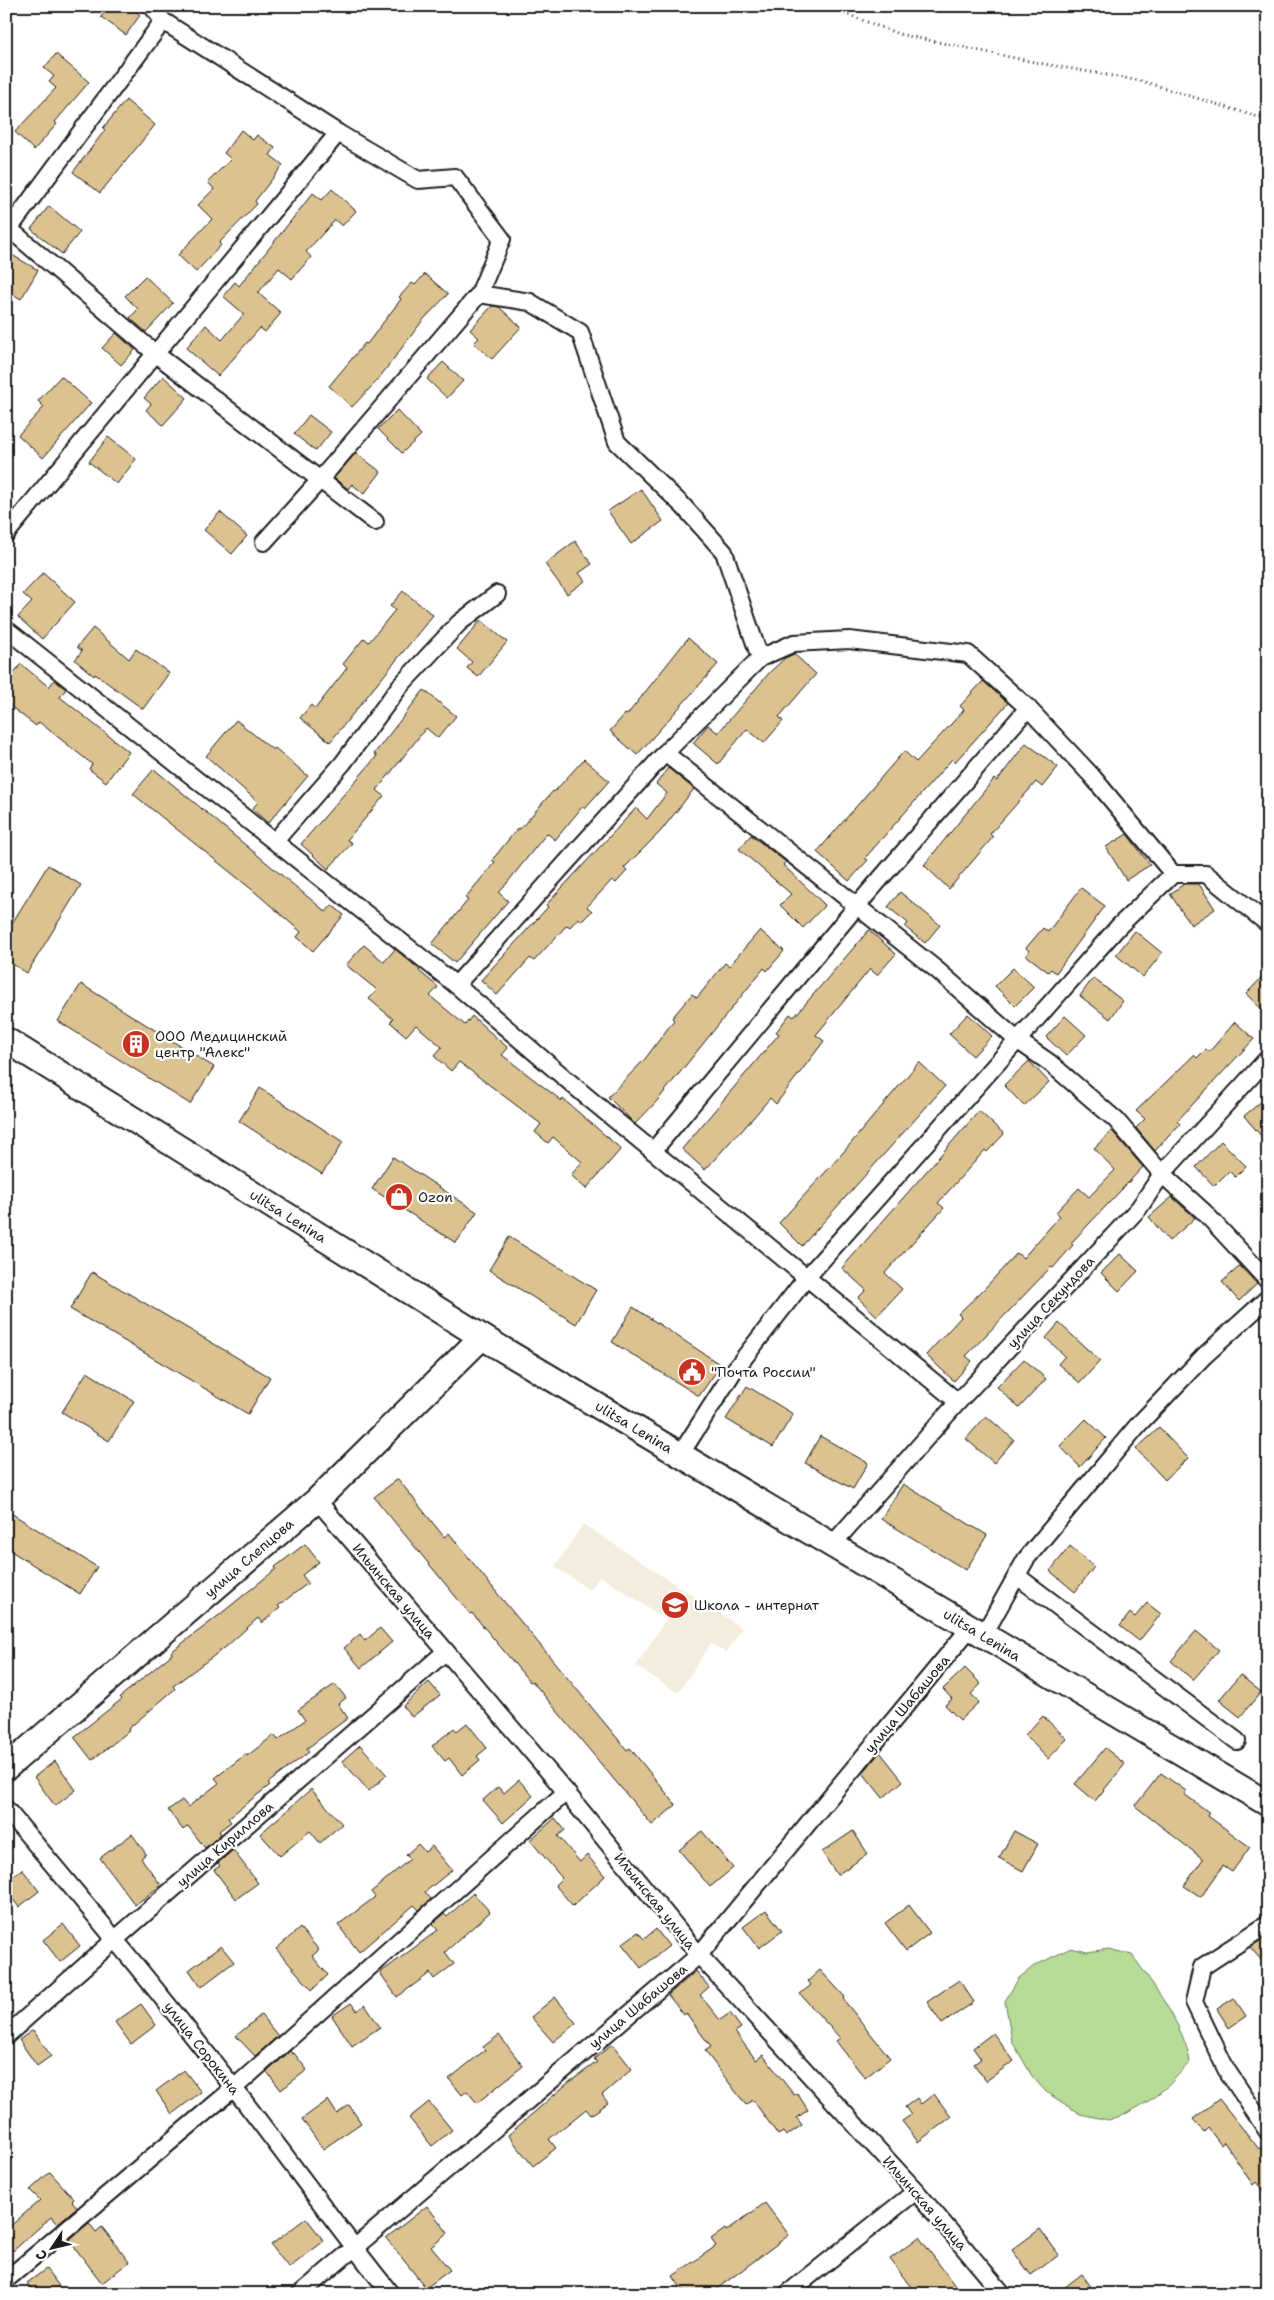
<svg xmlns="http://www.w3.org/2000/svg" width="1274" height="2300" font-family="'Shantell Sans',sans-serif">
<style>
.built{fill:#f4edde}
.green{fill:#b7dc97;stroke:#6a7c5a}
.building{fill:#dcc291;stroke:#1c1c1c}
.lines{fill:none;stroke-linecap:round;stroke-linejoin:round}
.street-casing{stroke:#1c1c1c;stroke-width:20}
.secondary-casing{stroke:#1c1c1c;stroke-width:28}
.path{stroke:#1c1c1c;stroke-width:3;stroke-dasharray:1 4;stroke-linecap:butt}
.street{stroke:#fff;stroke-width:16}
.secondary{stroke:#fff;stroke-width:24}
.labels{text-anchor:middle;stroke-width:4.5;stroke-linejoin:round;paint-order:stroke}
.poi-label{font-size:14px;fill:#1c1c1c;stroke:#fff;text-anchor:start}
.street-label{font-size:14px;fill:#1c1c1c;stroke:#fff}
</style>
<rect width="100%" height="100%" fill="#fff"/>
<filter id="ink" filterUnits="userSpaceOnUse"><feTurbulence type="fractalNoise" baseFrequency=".02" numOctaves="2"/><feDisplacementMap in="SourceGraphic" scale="10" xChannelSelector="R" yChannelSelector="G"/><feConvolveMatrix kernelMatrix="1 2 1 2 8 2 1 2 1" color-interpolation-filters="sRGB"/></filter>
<g filter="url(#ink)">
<!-- built -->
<polygon class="built" points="583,1524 742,1628 726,1653 711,1643 678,1693 636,1666 666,1619 600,1576 590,1590 555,1567"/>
<!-- green -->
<path class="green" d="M 1071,1948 L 1087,1952 L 1109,1949 L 1132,1955 C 1153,1984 1185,2027 1190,2062 L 1168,2086 L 1149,2101 L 1118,2118 L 1108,2120 L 1080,2114 L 1046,2092 L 1032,2076 L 1012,2041 L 1005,2001 L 1019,1978 L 1034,1966 Z"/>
<!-- building -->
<g class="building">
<polygon points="109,6 129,6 140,15 126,35 101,17"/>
<polygon points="56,54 89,82 55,122 57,124 34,150 15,132 56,88 49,82 54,76 44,68"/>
<polygon points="126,100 155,125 100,193 73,172 105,130 103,128"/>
<polygon points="241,130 253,140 257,135 275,148 270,155 283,165 255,201 257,204 219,243 221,245 196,272 178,255 212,219 198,205 214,189 208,182 231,159 224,153"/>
<polygon points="332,189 356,211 342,226 335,220 306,252 311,257 292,279 279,268 258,293 281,313 265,332 260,328 218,376 186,348 206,325 222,340 244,314 223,296 235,282 239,286 313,193 322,200"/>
<polygon points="49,206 80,232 62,254 31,229"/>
<polygon points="12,255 38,270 21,299 6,290 6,265"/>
<polygon points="425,274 448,294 423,320 376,382 352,407 329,386 365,343 367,344 401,299 399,297 412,283 415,285"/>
<polygon points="145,276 173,303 146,332 130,318 138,309 125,296"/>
<polygon points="492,306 499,307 521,327 492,359 474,343 479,338 470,330"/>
<polygon points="116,333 135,350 121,365 102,348"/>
<polygon points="443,362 463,381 447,398 427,379"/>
<polygon points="61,376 91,403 43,458 18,435 44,407 38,401"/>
<polygon points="163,376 187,398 163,425 146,410 151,404 144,398"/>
<polygon points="397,410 421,435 402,453 378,429"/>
<polygon points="309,415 331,432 316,451 294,434"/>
<polygon points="108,437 136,459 117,484 89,462"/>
<polygon points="356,453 381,472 364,494 352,484 348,489 334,478"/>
<polygon points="641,489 663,521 631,544 608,511"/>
<polygon points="220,512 247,536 232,554 204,530"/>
<polygon points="575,541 592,564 579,573 585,581 567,594 545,564"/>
<polygon points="43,573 75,602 42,639 18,617 32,602 23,594"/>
<polygon points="403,591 433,615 330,742 300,718 311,705 315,709 347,668 343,664 364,638 369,642 395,610 390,606"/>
<polygon points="481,620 507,642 478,677 467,668 472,662 457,649"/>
<polygon points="93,628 129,659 136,649 169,673 143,709 95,674 94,676 75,660 82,651 77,647"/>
<polygon points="688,638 718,664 637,755 610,731 625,714 627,715"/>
<polygon points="794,654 816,674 779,717 783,721 764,743 747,729 718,764 693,743 708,725 718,733 770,672 785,658"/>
<polygon points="21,664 49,687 54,680 66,689 60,697 129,752 106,782 89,769 92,764 39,722 36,726 6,703 6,683"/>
<polygon points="983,681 1008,703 955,762 952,759 865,858 868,860 849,881 817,852 904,751 916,762 964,710 960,706"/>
<polygon points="424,690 456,716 438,738 426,728 377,790 384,796 347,840 352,843 328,869 301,844 377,756 374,754"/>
<polygon points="236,720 273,750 275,748 308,776 268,823 252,809 258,802 206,756"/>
<polygon points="1026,743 1058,767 1042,787 1036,782 990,834 993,837 949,889 924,865 994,779 997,781"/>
<polygon points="584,759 609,781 585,808 583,806 555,840 547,833 499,893 508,901 455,963 432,944 468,900 465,898 495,862 492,860 518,828 520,829 553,791 554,792"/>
<polygon points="668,768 694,789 660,832 624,868 627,871 616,883 612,880 587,907 592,911 582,921 578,918 570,927 567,925 534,961 530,958 497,995 481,980 548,907 546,905 636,808 647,819 667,793 656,784"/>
<polygon points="154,769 326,912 332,905 344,915 313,951 297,937 301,932 255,892 133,794"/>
<polygon points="1127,834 1150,865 1126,880 1106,847"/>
<polygon points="751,835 786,862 783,865 825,905 803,928 780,905 791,894 739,849"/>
<polygon points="48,865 81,885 27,973 6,960 6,933"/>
<polygon points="1184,884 1199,884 1215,909 1191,925 1170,894"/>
<polygon points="1081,888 1105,906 1056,973 1051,969 1048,972 1026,955 1029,951 1026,948 1043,928 1048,932"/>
<polygon points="900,892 940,925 925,943 905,927 908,923 888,907"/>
<polygon points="760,930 784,951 767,971 764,968 657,1101 635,1124 608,1097 645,1059 674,1020 672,1018 692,994 697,998 725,963 729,966"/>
<polygon points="869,930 896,954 877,975 870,969 816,1035 824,1041 776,1104 770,1098 740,1133 739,1132 705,1170 682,1149 779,1034 776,1032 790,1014 794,1017"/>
<polygon points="1135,931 1162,953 1143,977 1116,955"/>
<polygon points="364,945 384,962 395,949 420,970 419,971 438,987 430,996 465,1025 472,1016 508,1048 502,1055 562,1101 563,1099 621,1149 586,1189 571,1175 582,1162 553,1137 548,1143 535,1132 541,1124 459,1062 451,1071 434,1056 442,1047 416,1025 406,1036 390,1022 393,1019 369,999 377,990 346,965"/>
<polygon points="1013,968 1034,987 1015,1006 995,986"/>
<polygon points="1268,971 1268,1015 1246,994"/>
<polygon points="1093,978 1123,1001 1110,1019 1080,996"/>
<polygon points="81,984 214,1067 190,1104 58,1021"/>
<polygon points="968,1014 992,1036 973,1056 949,1034"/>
<polygon points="1065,1016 1086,1035 1066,1056 1046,1037"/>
<polygon points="1235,1022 1254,1039 1177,1121 1180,1124 1155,1151 1136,1128 1145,1119 1136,1111 1194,1055 1197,1058 1206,1049 1209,1052"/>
<polygon points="1029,1061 1049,1082 1024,1106 1004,1085"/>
<polygon points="919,1062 945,1086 802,1246 779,1223 841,1155"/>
<polygon points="260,1088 343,1142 322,1174 239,1121"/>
<polygon points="1268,1096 1268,1144 1244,1116"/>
<polygon points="979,1111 1004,1134 987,1152 985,1150 938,1203 944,1208 885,1273 902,1289 877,1316 858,1298 866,1290 842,1268"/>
<polygon points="1112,1131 1143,1167 1071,1243 1073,1245 1053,1268 1051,1267 966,1356 972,1361 954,1381 926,1355 961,1317 958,1314 985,1288 1017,1253 1023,1258 1060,1216 1056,1212 1079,1188 1089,1197 1115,1170 1094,1148"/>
<polygon points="1221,1141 1246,1166 1235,1177 1229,1171 1214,1186 1196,1167"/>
<polygon points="393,1157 477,1212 456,1243 372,1189"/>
<polygon points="1172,1197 1195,1218 1169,1241 1149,1217"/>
<polygon points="509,1237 596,1290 576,1324 489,1270"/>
<polygon points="1120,1254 1138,1271 1119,1291 1101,1273"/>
<polygon points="1240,1266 1257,1284 1239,1301 1222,1282"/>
<polygon points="92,1272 270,1377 248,1414 70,1309"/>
<polygon points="633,1307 721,1365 699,1396 612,1342"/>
<polygon points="1059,1323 1100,1361 1080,1383 1058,1364 1065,1356 1046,1338"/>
<polygon points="1024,1359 1046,1379 1019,1408 997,1387"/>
<polygon points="87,1372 134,1401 109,1441 62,1412"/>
<polygon points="747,1386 793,1414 773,1447 726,1419"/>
<polygon points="986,1416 1014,1440 994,1463 966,1439"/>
<polygon points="1086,1419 1106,1438 1080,1467 1060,1446"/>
<polygon points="1159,1428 1188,1458 1165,1480 1136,1449"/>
<polygon points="820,1436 868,1463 853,1489 805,1463"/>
<polygon points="398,1479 444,1537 449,1533 497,1593 627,1750 630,1748 676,1805 652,1825 532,1681 530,1682 472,1613 470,1614 374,1497"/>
<polygon points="903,1484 987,1535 966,1570 881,1519"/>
<polygon points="6,1510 97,1567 80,1594 6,1548"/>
<polygon points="305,1544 319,1562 302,1575 308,1583 278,1606 280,1608 262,1623 258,1618 227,1646 173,1686 175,1689 128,1729 129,1731 92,1760 74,1737 122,1699 120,1697 172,1654 171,1652 218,1616 276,1569 275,1567"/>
<polygon points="1070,1546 1094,1567 1075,1592 1050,1571"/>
<polygon points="1147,1603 1161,1614 1139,1641 1120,1626 1130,1613 1135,1617"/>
<polygon points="380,1628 392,1642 361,1668 344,1648 360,1634 365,1641"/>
<polygon points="1196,1631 1219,1650 1193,1680 1171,1661"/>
<polygon points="965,1668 981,1684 971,1694 979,1702 960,1720 945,1705 952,1699 943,1689"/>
<polygon points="1240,1675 1261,1692 1240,1717 1219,1700"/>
<polygon points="429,1682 440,1695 412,1717 403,1706"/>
<polygon points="335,1684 346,1698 338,1704 348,1718 306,1749 309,1752 268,1783 270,1785 228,1818 231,1822 219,1831 221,1834 205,1848 188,1826 183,1830 168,1810 182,1800 188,1807 219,1783 215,1778 246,1754 247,1756 274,1735 278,1740 305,1720 298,1710"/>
<polygon points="1043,1716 1067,1739 1048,1759 1025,1735"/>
<polygon points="467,1723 487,1748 477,1756 480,1760 462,1775 449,1758 445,1761 432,1746 454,1728 457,1731"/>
<polygon points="360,1745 387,1775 369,1791 342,1761"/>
<polygon points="1105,1748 1125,1764 1095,1801 1075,1784"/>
<polygon points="880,1752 903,1781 883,1798 863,1773"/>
<polygon points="55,1761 76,1790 55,1806 34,1777"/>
<polygon points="1161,1773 1186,1791 1184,1794 1210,1813 1208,1816 1250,1847 1232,1872 1223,1866 1201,1897 1184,1886 1203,1859 1135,1806"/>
<polygon points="519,1780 533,1796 503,1823 483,1800 498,1787 504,1793"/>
<polygon points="311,1789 342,1824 320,1843 310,1831 280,1856 260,1834"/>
<polygon points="555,1818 565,1830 558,1836 580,1862 587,1855 605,1876 573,1906 555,1885 562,1878 530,1840"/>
<polygon points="702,1831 733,1868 710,1887 679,1850"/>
<polygon points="853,1831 868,1854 837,1875 822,1852"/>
<polygon points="1014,1831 1038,1844 1023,1871 999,1858"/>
<polygon points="132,1834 146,1854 141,1858 161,1885 135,1905 100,1858"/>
<polygon points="418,1844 425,1852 432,1846 452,1870 425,1892 431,1899 419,1910 414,1905 359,1952 338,1925 375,1897 371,1892 410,1859 406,1855"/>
<polygon points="233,1850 258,1883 236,1899 214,1870 220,1866 218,1863"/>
<polygon points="22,1869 39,1891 19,1907 6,1891 6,1881"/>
<polygon points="473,1893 490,1912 445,1952 454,1964 434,1979 430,1973 397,1997 380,1973 438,1930 432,1924 444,1914 447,1917"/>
<polygon points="909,1905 930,1933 906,1951 885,1923"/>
<polygon points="766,1910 782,1931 759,1948 743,1927"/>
<polygon points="63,1924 80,1946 60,1962 43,1940"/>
<polygon points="300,1928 319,1950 312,1956 328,1975 312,1990 276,1949"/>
<polygon points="656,1929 669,1946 641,1968 622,1944 638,1932 644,1939"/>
<polygon points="1268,1936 1268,1968 1250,1947"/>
<polygon points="221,1946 234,1962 201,1987 189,1970"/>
<polygon points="820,1970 845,1997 843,1999 890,2058 865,2078 836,2041 840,2038 800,1994 811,1985 808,1981"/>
<polygon points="696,1971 709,1987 700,1995 720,2020 730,2013 741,2028 735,2032 756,2060 763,2055 794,2095 797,2093 808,2110 797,2118 802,2125 786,2136 783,2132 778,2135 753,2100 746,2105 705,2051 711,2047 686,2013 684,2015 668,1995"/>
<polygon points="959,1980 974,2002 942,2024 927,2002"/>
<polygon points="555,1997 576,2023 553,2042 531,2017"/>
<polygon points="1234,1998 1246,2016 1229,2028 1217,2009"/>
<polygon points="351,2003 357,2011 365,2005 380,2027 352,2046 332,2016"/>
<polygon points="141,2004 156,2025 131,2044 115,2022"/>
<polygon points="261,2015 278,2036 255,2056 236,2036"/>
<polygon points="33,2030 51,2056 37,2066 19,2040"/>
<polygon points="993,2033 1014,2061 986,2081 974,2064 981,2059 973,2048"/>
<polygon points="499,2035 523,2066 477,2103 467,2091 462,2095 449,2079 485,2050 483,2047"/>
<polygon points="612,2044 632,2069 602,2095 608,2103 591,2115 586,2109 549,2139 556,2148 533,2166 508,2135 568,2083 597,2062 594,2059"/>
<polygon points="290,2051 293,2054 294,2053 307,2070 281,2090 267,2072"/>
<polygon points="184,2070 201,2092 172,2114 156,2091"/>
<polygon points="934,2094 951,2117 918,2142 902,2121 911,2115 905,2107 917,2098 921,2104"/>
<polygon points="1219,2099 1259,2149 1268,2143 1268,2197 1256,2182 1253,2185 1224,2142 1221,2145 1208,2128 1204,2132 1193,2119"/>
<polygon points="328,2100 337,2114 349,2105 361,2123 323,2149 302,2119"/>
<polygon points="429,2102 452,2130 432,2146 409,2118"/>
<polygon points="50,2172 74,2199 72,2201 77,2207 57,2224 51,2217 13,2251 6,2243 6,2230 40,2200 30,2190"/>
<polygon points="765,2203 789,2235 710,2294 685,2294 673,2276 716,2246 711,2239 725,2229 726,2231"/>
<polygon points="427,2206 448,2233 431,2247 450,2270 426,2288 386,2238"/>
<polygon points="306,2218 324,2241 289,2268 271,2245"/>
<polygon points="89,2223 96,2232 102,2227 129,2262 102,2283 69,2240"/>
<polygon points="1040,2229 1059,2255 1031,2275 1012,2250"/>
<polygon points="919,2237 961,2294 916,2294 890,2259"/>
<polygon points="46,2269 65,2294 36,2294 27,2283"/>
<polygon points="1082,2274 1096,2294 1056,2294"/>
</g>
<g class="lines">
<defs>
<g id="street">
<polyline points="152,6 163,21 338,133 418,180 455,177 502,239 479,294 530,302 580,332 617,442 684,507 724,552 760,658 794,643 849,640 968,654 1028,708 1091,775 1173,874 1206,874 1268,924"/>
<polyline points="6,226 156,354 375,522"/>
<polyline points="6,233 163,21"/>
<polyline points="6,534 338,133"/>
<polyline points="264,542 319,481 479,294"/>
<polyline points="6,629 456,985 586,1096 958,1402"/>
<polyline points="665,753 937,970 1017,1040 1050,1063 1116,1120 1162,1174 1204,1212 1268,1281"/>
<polyline points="275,841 343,763 400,686 459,623 497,594"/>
<polyline points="456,985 665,753 760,658"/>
<polyline points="653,1151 856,907 1028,708"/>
<polyline points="680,1455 733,1372 807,1277 1119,926 1173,874"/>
<polyline points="317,1500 566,1792 699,1955 916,2191 1003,2294"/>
<polyline points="832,1545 958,1402 1139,1208 1162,1174 1268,1058"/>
<polyline points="1017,1576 1237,1741"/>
<polyline points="983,1636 1026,1559 1076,1499 1138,1425 1204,1356 1268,1298"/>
<path d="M 6,1809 C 83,1900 159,1992 233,2087 C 286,2155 336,2226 391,2294"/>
<polyline points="1268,1924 1202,1967 1194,2002 1226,2069 1268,2132"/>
<path d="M 6,2036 C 151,1906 299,1781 445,1652"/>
<polyline points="6,2280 234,2088 566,1792"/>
<polyline points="300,2294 699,1955 970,1628"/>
<polyline points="787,2294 916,2191"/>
</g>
<g id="secondary">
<polyline points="6,1040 482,1337 1268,1804"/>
<polyline points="6,1768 317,1500 482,1337"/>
</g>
</defs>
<!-- street casing -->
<use href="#street" class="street-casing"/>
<!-- secondary casing -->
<use href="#secondary" class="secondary-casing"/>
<!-- path -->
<polyline class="path" points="825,6 899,34 1044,64 1141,81 1268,120"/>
<!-- street -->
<use href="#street" class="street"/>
<!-- secondary -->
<use href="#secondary" class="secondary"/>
</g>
</g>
<!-- icons -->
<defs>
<symbol id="building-disc" viewBox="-11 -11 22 22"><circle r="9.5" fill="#c8321e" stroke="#fff"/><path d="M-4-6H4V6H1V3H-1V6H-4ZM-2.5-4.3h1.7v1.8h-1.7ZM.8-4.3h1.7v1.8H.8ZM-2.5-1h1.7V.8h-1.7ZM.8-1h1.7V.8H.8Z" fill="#fff"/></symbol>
<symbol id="shop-disc" viewBox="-11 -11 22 22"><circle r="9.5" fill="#c8321e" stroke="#fff"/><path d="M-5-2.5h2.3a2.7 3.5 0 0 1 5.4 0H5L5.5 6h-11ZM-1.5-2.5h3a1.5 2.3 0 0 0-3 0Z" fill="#fff"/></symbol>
<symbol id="civic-disc" viewBox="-11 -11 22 22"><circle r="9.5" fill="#c8321e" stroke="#fff"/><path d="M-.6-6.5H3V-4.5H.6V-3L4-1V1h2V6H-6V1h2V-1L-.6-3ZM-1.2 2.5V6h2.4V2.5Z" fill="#fff"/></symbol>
<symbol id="school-disc" viewBox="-11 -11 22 22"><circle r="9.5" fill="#c8321e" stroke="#fff"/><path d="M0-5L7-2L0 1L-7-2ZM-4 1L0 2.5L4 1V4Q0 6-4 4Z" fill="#fff"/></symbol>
</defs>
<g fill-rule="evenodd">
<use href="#building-disc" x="120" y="1028" width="32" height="32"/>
<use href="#shop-disc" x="383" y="1181" width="32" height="32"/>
<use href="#civic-disc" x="676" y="1356" width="32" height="32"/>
<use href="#school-disc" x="659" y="1589" width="32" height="32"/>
</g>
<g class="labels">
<!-- poi labels -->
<g class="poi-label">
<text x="155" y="1041">ООО Медицинский<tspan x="155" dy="16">центр "Алекс"</tspan></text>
<text x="418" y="1202">Ozon</text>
<text x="711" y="1377">"Почта России"</text>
<text x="694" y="1610">Школа - интернат</text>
</g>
<!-- street labels -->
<g class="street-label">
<text transform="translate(288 1216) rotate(32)" y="5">ulitsa Lenina</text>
<text transform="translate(1051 1302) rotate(-47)" y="5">улица Секундова</text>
<text transform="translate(634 1427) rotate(31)" y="5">ulitsa Lenina</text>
<text transform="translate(249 1558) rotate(-41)" y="5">улица Слепцова</text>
<text transform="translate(394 1591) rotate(50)" y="5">Ильинская улица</text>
<text transform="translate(982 1635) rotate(31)" y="5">ulitsa Lenina</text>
<text transform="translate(907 1704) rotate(-50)" y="5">улица Шабашова</text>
<text transform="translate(225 1844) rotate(-41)" y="5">улица Кириллова</text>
<text transform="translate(655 1901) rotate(51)" y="5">Ильинская улица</text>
<text transform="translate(638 2006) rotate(-40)" y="5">улица Шабашова</text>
<text transform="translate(202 2048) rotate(52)" y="5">улица Сорокина</text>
<text transform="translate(925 2203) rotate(49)" y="5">Ильинская улица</text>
</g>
</g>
<!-- margin -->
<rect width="1274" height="2300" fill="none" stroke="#fff" stroke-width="25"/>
<rect x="12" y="12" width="1249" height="2275" fill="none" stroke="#1c1c1c" stroke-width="2" filter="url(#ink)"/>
<!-- north arrow -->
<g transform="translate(52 2248) rotate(235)" stroke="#ffffff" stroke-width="4" paint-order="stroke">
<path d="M0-4L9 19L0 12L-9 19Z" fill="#1c1c1c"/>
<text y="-8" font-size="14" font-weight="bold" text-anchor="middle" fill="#1c1c1c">С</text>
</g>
</svg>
